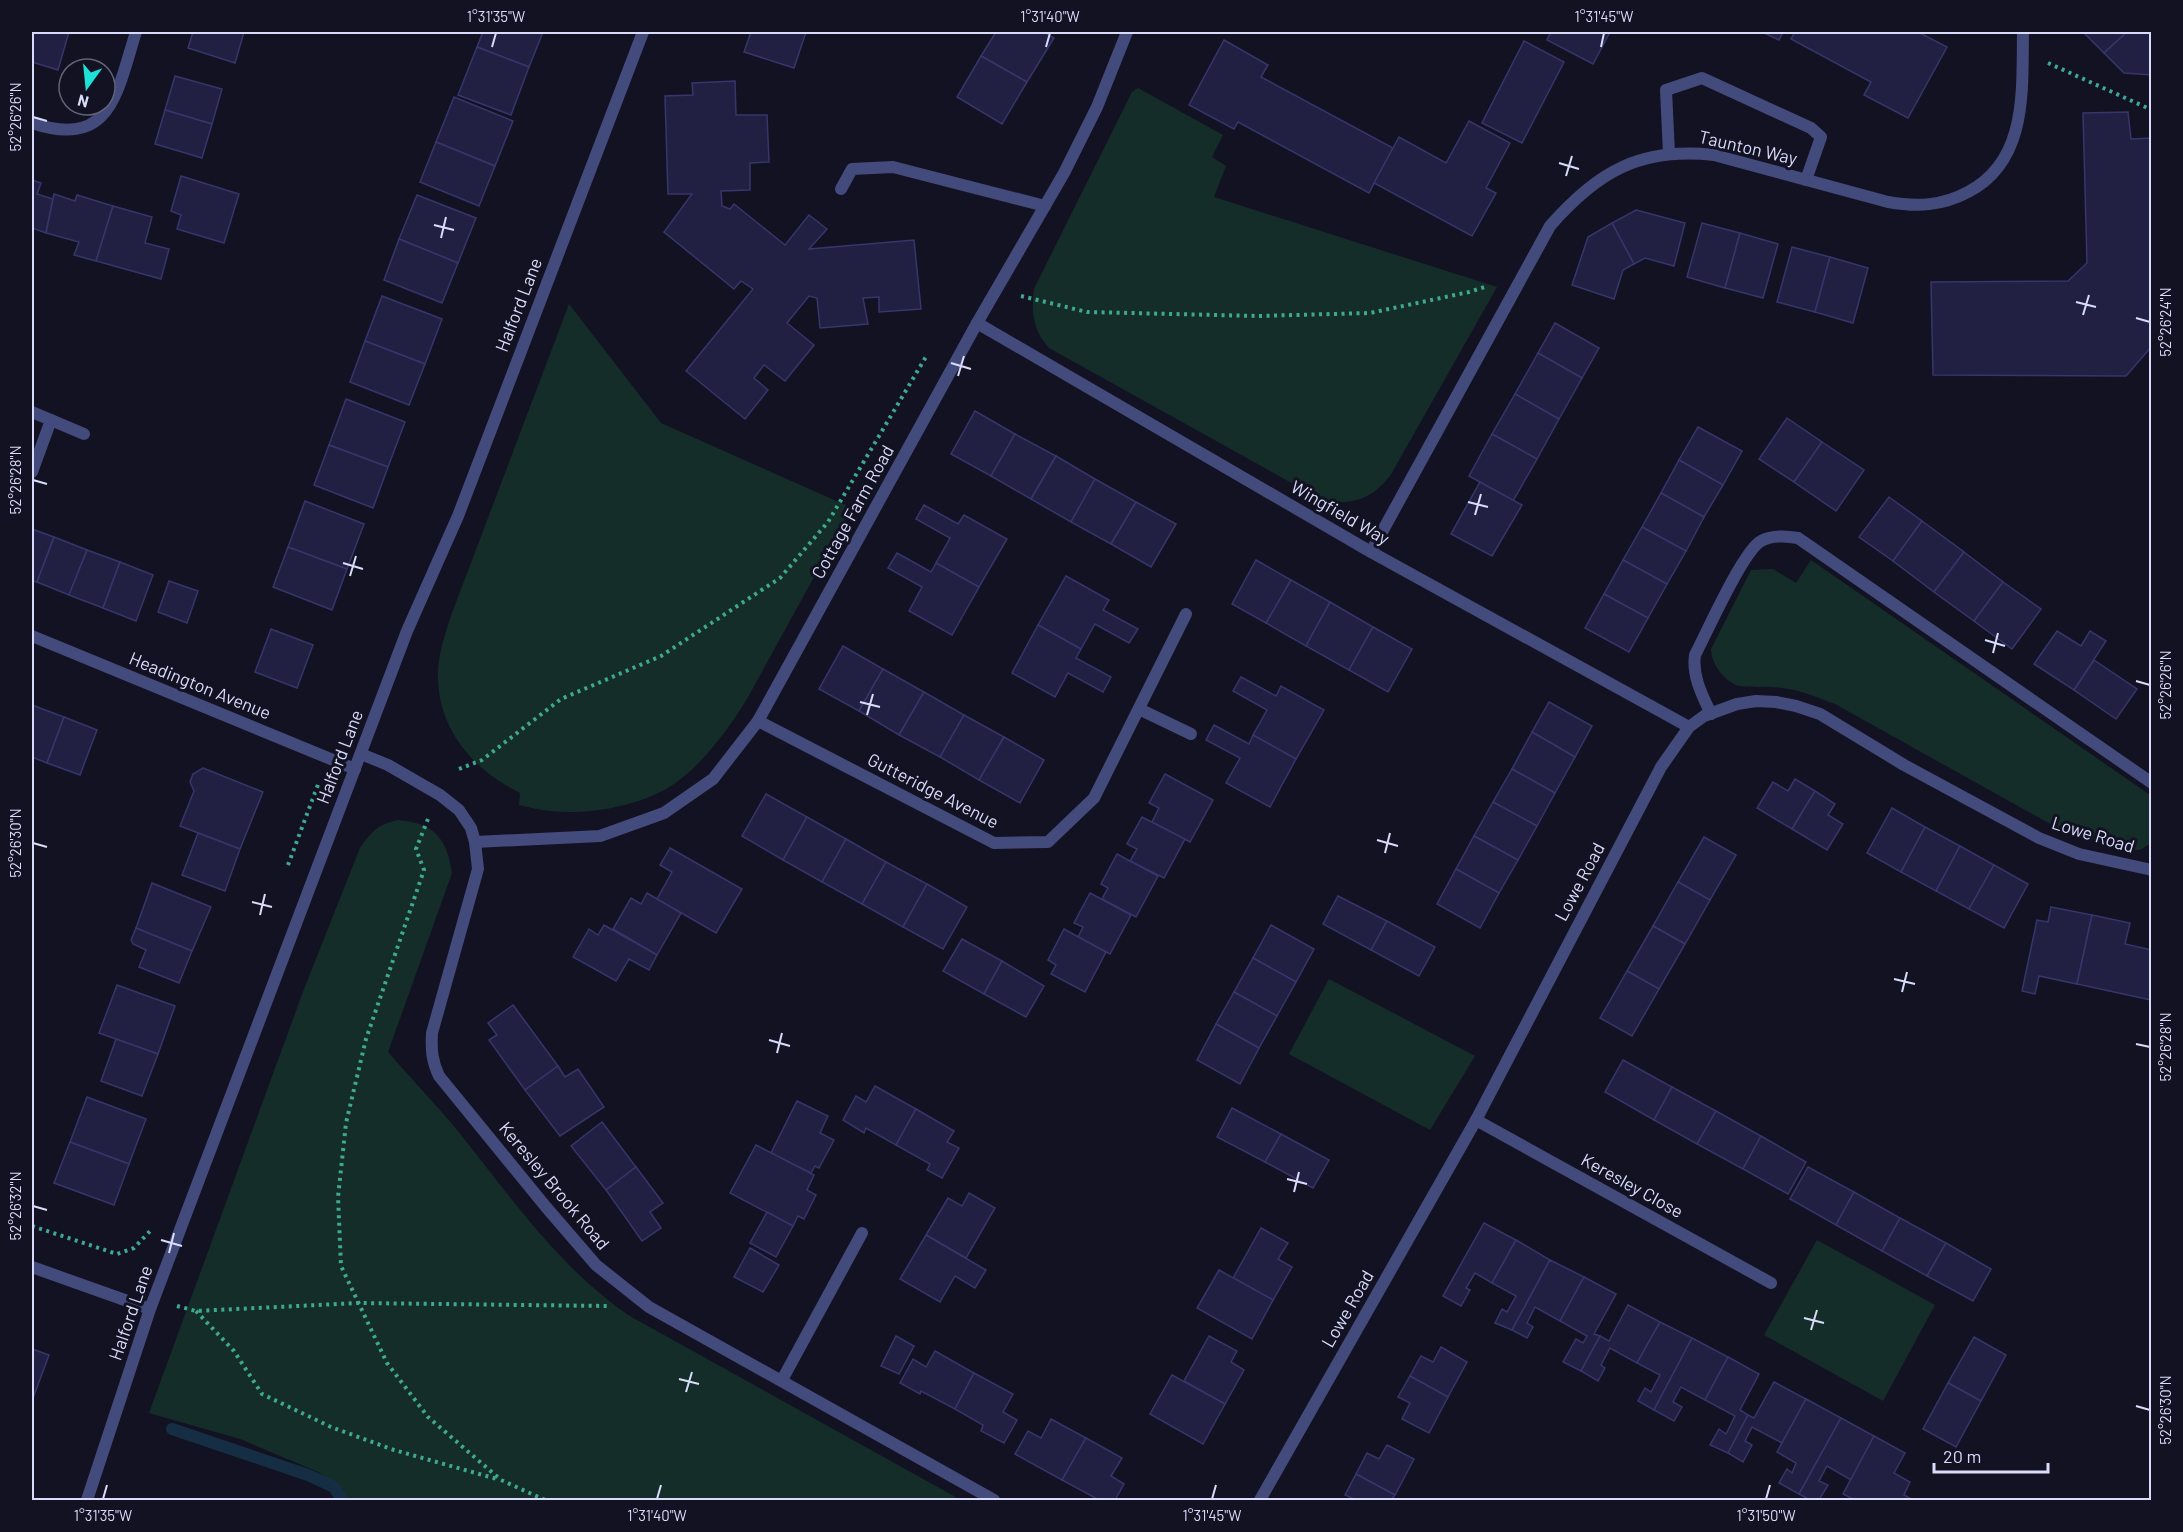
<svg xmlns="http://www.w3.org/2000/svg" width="2183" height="1532" font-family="Barlow,sans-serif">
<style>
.green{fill:#152d28}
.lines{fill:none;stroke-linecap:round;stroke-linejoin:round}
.stream{stroke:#152e44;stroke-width:12}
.building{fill:#212042;stroke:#37356b;stroke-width:1.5}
.path{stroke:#3fa891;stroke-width:4;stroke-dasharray:3 4.5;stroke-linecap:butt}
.service{stroke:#434a7c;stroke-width:12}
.minor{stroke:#434a7c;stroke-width:12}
.ticks{fill:none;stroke:#d9dbfa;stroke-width:2}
.labels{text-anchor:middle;stroke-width:6;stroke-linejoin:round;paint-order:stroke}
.street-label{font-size:18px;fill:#d9dbfa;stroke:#121223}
.neatline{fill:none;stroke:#d9dbfa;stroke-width:2}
.ticks-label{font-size:15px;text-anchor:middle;fill:#d9dbfa}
</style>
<rect width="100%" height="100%" fill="#121223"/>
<!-- green -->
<g class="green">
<path d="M 1138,88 L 1223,135 L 1212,157 L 1226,166 L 1214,197 L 1497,287 L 1390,476 C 1369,502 1346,508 1315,496 L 1049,348 C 1033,331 1031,311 1034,289 L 1132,92 Z"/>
<path d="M 569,304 L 661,423 L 852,508 L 748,697 C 729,729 699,770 666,789 C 634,807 587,815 550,811 C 540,810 529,807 519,805 L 520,793 C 475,771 440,732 438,680 C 437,657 445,634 452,613 Z"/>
<path d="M 1811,560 L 2150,795 L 2151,843 L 2140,850 L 2128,850 L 2061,830 L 1835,704 C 1818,698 1801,690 1782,688 C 1773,686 1742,688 1736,685 C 1723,679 1711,663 1711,649 L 1751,570 L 1773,569 L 1796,583 Z"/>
<path d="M 398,820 C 434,823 447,838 452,873 L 388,1052 C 412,1080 438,1106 461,1135 C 513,1200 558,1266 628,1315 L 961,1500 L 346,1500 L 331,1481 L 318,1472 L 240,1439 L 149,1413 L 304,989 L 360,848 C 372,831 377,825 398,820 Z"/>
<polygon points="1329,979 1475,1056 1430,1130 1289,1054"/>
<polygon points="1817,1240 1935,1305 1883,1401 1764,1335"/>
</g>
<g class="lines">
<!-- stream -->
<polyline class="stream" points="172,1429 308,1475 334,1487 342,1500"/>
</g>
<!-- building -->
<g class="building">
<polygon points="32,32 69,32 58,70 32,62"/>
<polygon points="193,32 244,32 235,63 188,48"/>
<polygon points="483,32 543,32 529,67 477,47"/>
<polygon points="751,32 806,32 794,68 744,52"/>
<polygon points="996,32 1043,32 1054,38 1027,82 981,56"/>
<polygon points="1551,32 1610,32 1593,64 1547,40"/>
<polygon points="1762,32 1783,32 1779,40"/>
<polygon points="1795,32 1918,32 1947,47 1908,118 1864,95 1871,82 1791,39"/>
<polygon points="2085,32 2127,32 2104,53 2085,34"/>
<polygon points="2127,32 2152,32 2152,75 2124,73 2104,53"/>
<polygon points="1224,40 1268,65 1261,77 1393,148 1369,193 1238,122 1234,129 1189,105"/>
<polygon points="1524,41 1564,62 1522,143 1482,123"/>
<polygon points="477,47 529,67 511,115 458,95"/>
<polygon points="981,56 1027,82 1002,124 957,97"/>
<polygon points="175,76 222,89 212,124 165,110"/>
<polygon points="735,81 736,115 767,115 769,162 750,163 750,190 721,191 722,206 730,209 734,204 785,245 809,215 827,229 809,249 914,240 921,309 879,312 879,297 863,298 868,324 820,328 817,298 809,296 787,323 814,345 785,381 764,365 754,378 768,390 745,419 686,371 753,289 741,281 734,289 664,232 692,194 668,194 665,96 693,95 692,83"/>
<polygon points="454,97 513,121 495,166 436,142"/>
<polygon points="165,110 212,124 202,158 155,144"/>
<polygon points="2128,112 2131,139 2152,138 2152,346 2126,376 1933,375 1931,282 2068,281 2087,263 2083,113"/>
<polygon points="1469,121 1510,143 1486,188 1496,193 1472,236 1374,183 1399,137 1446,163"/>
<polygon points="436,142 495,166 479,206 420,182"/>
<polygon points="181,176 239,194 224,243 177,229 181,215 171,211"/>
<polygon points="32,180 41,183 37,194 53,199 46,233 32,228"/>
<polygon points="54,194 75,201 77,195 113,206 96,261 74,255 79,242 46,233"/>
<polygon points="417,195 476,218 458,263 399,239"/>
<polygon points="113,206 152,217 145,243 169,249 161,279 96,261"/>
<polygon points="1636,210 1685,223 1674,266 1645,258 1634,264 1612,223"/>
<polygon points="1612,223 1634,264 1623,270 1614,299 1572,285 1588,237"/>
<polygon points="1702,223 1740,233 1725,288 1687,277"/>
<polygon points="1740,233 1778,244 1763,298 1725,288"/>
<polygon points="399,239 458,263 442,303 384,280"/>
<polygon points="1792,247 1830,257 1815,312 1777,302"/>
<polygon points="1830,257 1868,268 1853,323 1815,312"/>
<polygon points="382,296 442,319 425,364 365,341"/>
<polygon points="1555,323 1599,348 1582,378 1538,353"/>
<polygon points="365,341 425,364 409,405 350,382"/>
<polygon points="1538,353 1582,378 1559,419 1515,394"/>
<polygon points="1515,394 1559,419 1537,459 1492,434"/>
<polygon points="346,399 405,422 388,467 329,445"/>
<polygon points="975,411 1015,434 991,476 951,454"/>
<polygon points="1787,418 1822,442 1794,482 1759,459"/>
<polygon points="1698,427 1742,451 1723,485 1679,460"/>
<polygon points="1015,434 1056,456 1031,499 991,476"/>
<polygon points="1492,434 1537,459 1513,501 1469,476"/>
<polygon points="1822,442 1864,470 1836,511 1794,482"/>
<polygon points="329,445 388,467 373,508 314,485"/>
<polygon points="1056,456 1095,479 1071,522 1031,499"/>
<polygon points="1679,460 1723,485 1704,517 1661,493"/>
<polygon points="1095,479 1136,502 1111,544 1071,522"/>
<polygon points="1480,482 1522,505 1492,556 1451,534"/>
<polygon points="1661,493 1704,517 1686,551 1642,527"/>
<polygon points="1889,497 1922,521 1893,561 1859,537"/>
<polygon points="305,501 364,524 347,569 288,547"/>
<polygon points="1136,502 1176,524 1151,567 1111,544"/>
<polygon points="924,505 958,524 964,515 1007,539 979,587 936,563 950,538 916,519"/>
<polygon points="1922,521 1964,552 1934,592 1893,561"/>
<polygon points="1642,527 1686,551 1667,584 1623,560"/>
<polygon points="32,529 54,537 37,582 32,581"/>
<polygon points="54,537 87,550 69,595 37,582"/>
<polygon points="288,547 347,569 332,610 273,587"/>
<polygon points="87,550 120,562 103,608 69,595"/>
<polygon points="1964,552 2003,582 1974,621 1934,592"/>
<polygon points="897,553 931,572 936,563 979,587 952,635 909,611 922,587 888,568"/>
<polygon points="1256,560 1291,580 1266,623 1232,604"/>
<polygon points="1623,560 1667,584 1648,618 1604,594"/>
<polygon points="120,562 153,575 136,621 103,608"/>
<polygon points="1066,576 1109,600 1103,610 1138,629 1129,643 1095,624 1081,649 1038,625"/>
<polygon points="1291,580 1330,602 1306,646 1266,623"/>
<polygon points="169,581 198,591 187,623 158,612"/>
<polygon points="2003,582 2041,609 2012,649 1974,621"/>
<polygon points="1604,594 1648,618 1629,652 1585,628"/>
<polygon points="1330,602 1373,627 1349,670 1306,646"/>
<polygon points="1038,625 1081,649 1076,658 1111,677 1103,692 1068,673 1055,697 1012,673"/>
<polygon points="1373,627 1412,649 1388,692 1349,670"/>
<polygon points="271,629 313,645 297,688 255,672"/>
<polygon points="2057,631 2081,646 2090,631 2106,641 2074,690 2034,664"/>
<polygon points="843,646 883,669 859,711 819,689"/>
<polygon points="2094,660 2137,689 2116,719 2074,690"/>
<polygon points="883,669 924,692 899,735 859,711"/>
<polygon points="1241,677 1276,696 1281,686 1324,710 1296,759 1253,735 1267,710 1233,691"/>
<polygon points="924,692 964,715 940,757 899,735"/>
<polygon points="1549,702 1592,726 1575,757 1532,732"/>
<polygon points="32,705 64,717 47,763 32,757"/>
<polygon points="964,715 1004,737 979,780 940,757"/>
<polygon points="64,717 97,730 80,775 47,763"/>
<polygon points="1214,725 1249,744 1253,735 1296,759 1270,807 1226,783 1240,758 1206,740"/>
<polygon points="1532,732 1575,757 1555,793 1512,769"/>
<polygon points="1004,737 1044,760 1020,803 979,780"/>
<polygon points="203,768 263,792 240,849 180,826 194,791 190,782 193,774"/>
<polygon points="1512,769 1555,793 1537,826 1493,802"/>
<polygon points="1165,774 1213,800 1190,842 1152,822 1159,808 1149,803"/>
<polygon points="1795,779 1815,791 1792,829 1757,808 1773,782 1788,791"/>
<polygon points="1815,791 1835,804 1828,815 1843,824 1827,850 1792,829"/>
<polygon points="766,794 807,817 783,860 742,836"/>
<polygon points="1493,802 1537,826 1518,860 1474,836"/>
<polygon points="1892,808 1925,827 1901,872 1867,853"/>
<polygon points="807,817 846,839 822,882 783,860"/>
<polygon points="1142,817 1185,839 1164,878 1130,861 1137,849 1127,844"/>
<polygon points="1925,827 1960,846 1936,891 1901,872"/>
<polygon points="198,833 240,849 225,891 182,875"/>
<polygon points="1474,836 1518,860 1499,893 1456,869"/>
<polygon points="1704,837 1736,855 1710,900 1678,882"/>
<polygon points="846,839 886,862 862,904 822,882"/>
<polygon points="1960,846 1994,865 1969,909 1936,891"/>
<polygon points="670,848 742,889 716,933 657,899 672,872 660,865"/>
<polygon points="1117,854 1158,876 1136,917 1102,899 1108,888 1101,884"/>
<polygon points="886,862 927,884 903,927 862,904"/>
<polygon points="1994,865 2028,884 2004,928 1969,909"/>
<polygon points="1456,869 1499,893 1480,928 1437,904"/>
<polygon points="1678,882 1710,900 1685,944 1653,926"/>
<polygon points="152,883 211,907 192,951 136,928"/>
<polygon points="927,884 967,907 943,949 903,927"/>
<polygon points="647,893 681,913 657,955 613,929 631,898 641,904"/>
<polygon points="1090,893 1131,915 1110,954 1078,937 1083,927 1074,923"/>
<polygon points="1338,896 1387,921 1371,950 1323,924"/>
<polygon points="2051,907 2092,915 2077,984 2039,976 2035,994 2022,991 2037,920 2048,922"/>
<polygon points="2092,915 2130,923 2125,944 2152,950 2151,1000 2077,984"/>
<polygon points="1387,921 1435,947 1419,976 1371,950"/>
<polygon points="604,925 657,955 649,970 629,959 616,981 573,957 589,929 598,935"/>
<polygon points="1271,925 1314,949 1296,982 1253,958"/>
<polygon points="1653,926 1685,944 1659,989 1627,971"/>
<polygon points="136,928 192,951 179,983 139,967 146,950 133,944 131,940"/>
<polygon points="1064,929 1106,952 1085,992 1051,974 1056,965 1048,960"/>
<polygon points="962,939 1002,961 984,994 943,971"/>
<polygon points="1253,958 1296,982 1277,1016 1234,992"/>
<polygon points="1002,961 1044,986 1026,1017 984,994"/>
<polygon points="1627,971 1659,989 1632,1036 1600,1018"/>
<polygon points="117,985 175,1006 158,1054 99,1033"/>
<polygon points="1234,992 1277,1016 1259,1048 1216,1024"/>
<polygon points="513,1005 558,1066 525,1090 489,1040 497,1035 488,1023"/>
<polygon points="1216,1024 1259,1048 1240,1084 1197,1060"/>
<polygon points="116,1039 158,1054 142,1096 101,1081"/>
<polygon points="1623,1060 1672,1087 1654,1120 1605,1092"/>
<polygon points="558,1066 565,1077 578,1069 604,1107 560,1136 525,1090"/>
<polygon points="875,1086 916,1109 896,1145 866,1128 864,1133 843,1120 856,1096 866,1102"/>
<polygon points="1672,1087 1716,1111 1697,1144 1654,1120"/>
<polygon points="87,1097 146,1119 129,1164 70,1142"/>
<polygon points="797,1101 828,1116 820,1133 834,1140 819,1168 815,1166 811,1173 771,1153"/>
<polygon points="1232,1108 1281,1134 1265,1162 1217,1137"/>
<polygon points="916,1109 954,1131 947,1142 959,1148 942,1178 927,1170 930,1164 896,1145"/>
<polygon points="1716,1111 1761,1136 1743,1169 1697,1144"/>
<polygon points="602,1122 636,1167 606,1190 571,1146"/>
<polygon points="1281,1134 1329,1160 1313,1188 1265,1162"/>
<polygon points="1761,1136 1806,1162 1788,1194 1743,1169"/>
<polygon points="70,1142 129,1164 114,1205 54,1183"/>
<polygon points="756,1145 814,1175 807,1190 816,1195 804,1219 798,1216 793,1226 730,1193"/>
<polygon points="636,1167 663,1203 650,1212 661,1228 642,1241 606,1190"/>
<polygon points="1808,1167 1854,1192 1836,1225 1790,1199"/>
<polygon points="1854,1192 1900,1218 1882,1251 1836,1225"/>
<polygon points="969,1193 995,1208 966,1258 926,1235 948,1198 962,1206"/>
<polygon points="767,1212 793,1226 776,1257 750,1243"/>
<polygon points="1900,1218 1946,1243 1927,1276 1882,1251"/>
<polygon points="1484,1223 1516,1240 1492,1283 1475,1273 1466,1288 1470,1290 1461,1306 1443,1296"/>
<polygon points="1261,1228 1288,1243 1278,1259 1292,1267 1273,1300 1233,1278"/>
<polygon points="926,1235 986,1270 975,1288 955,1276 940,1302 900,1279"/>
<polygon points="1516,1240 1550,1260 1512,1330 1495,1323 1502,1309 1507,1312 1516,1296 1492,1283"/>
<polygon points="1946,1243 1991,1269 1973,1301 1927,1276"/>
<polygon points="750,1248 779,1265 763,1292 734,1277"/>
<polygon points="1550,1260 1584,1277 1560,1321 1535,1307 1527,1323 1533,1327 1527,1338 1512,1330"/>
<polygon points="1219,1270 1273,1300 1252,1339 1197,1308"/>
<polygon points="1584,1277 1616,1294 1594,1334 1600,1336 1581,1371 1563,1362 1576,1339 1583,1343 1587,1336 1560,1321"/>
<polygon points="1628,1305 1660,1322 1637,1363 1610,1348 1601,1365 1605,1368 1598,1381 1581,1371 1600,1336 1609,1341"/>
<polygon points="1660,1322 1692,1338 1654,1410 1638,1401 1645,1388 1651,1392 1660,1375 1637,1363"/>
<polygon points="896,1336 914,1346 899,1374 881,1366"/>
<polygon points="1209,1336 1237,1351 1231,1362 1244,1370 1225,1404 1184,1381"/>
<polygon points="1974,1337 2006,1355 1981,1401 1948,1383"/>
<polygon points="1692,1338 1728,1357 1705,1400 1681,1387 1673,1402 1682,1407 1674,1421 1654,1410"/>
<polygon points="1441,1347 1467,1362 1448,1397 1410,1376 1421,1356 1433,1362"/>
<polygon points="32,1349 49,1355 32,1401"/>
<polygon points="935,1351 974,1373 955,1409 921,1391 920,1394 900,1383 913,1359 926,1367"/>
<polygon points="1728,1357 1759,1374 1740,1410 1748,1415 1728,1453 1710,1445 1719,1429 1726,1434 1735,1416 1705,1400"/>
<polygon points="974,1373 1013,1394 1003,1412 1017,1420 1004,1443 981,1431 983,1425 955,1409"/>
<polygon points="1172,1375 1225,1404 1203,1444 1150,1414"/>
<polygon points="1410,1376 1448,1397 1429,1433 1402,1419 1410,1403 1398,1397"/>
<polygon points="1774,1382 1806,1399 1782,1443 1752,1427 1745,1441 1752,1445 1743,1462 1728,1453 1748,1415 1754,1418"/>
<polygon points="1948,1383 1981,1401 1956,1447 1923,1429"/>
<polygon points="1806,1399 1841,1418 1799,1494 1779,1483 1787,1469 1792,1473 1796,1463 1777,1452"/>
<polygon points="1841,1418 1874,1436 1851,1480 1827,1466 1819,1481 1828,1485 1819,1500 1810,1500 1799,1494"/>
<polygon points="1051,1419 1086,1438 1062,1480 1015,1454 1028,1431 1041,1438"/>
<polygon points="1874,1436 1905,1453 1894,1473 1910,1482 1904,1495 1913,1500 1855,1500 1843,1494"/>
<polygon points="1086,1438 1122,1458 1111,1476 1124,1484 1115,1500 1099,1500 1062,1480"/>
<polygon points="1387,1445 1414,1459 1395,1495 1356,1474 1367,1453 1379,1459"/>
<polygon points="1356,1474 1395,1495 1391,1500 1356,1500 1345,1495"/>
</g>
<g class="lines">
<!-- path -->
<g class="path">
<polyline points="2048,63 2152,110"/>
<polyline points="1021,296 1087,312 1258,316 1370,313 1469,292 1488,286"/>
<polyline points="459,769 482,760 561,699 661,656 780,578 828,522 927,355"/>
<polyline points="428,819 416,849 424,870 366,1039 346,1123 338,1197 341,1266 387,1363 428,1417 501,1480 545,1500"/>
<polyline points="288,865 319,782"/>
<polyline points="32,1226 117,1254 134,1248 152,1229"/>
<polyline points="177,1306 196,1311 358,1303 607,1306"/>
<polyline points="196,1311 234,1351 262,1394 331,1427 394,1450 497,1479"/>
</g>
<!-- service -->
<g class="service">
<polyline points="1669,154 1666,90 1702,78 1811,128 1821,137 1806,180"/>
<polyline points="841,189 852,169 893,167 1045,206"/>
<polyline points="32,412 51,420 32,472"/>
<polyline points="51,420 84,434"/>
<path d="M 1711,714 C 1702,695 1692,676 1695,655 C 1707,632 1743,551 1761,541 C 1772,535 1787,536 1798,538 L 2152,783"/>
<polyline points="782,1380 862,1233"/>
</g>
<!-- minor -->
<g class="minor">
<path d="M 32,123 C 112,150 117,91 136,32"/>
<polyline points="977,323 1371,552 1689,727"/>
<path d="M 1371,552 L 1550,226 C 1598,171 1641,147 1714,155 L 1888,202 C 1917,207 1942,206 1968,192 C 2028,161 2022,90 2023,32"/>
<polyline points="32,636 355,769"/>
<polyline points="1139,709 1191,734"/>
<polyline points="758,721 994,843 1048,842 1094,798 1186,614"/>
<path d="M 361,754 L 388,765 L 440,795 L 459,810 L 471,828 L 475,842 L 478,869 L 432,1033 C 431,1050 432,1061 439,1076 L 546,1207 L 596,1265 L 649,1307 L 994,1500"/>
<polyline points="475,842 600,836 664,813 713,779 758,721 977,323 1064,173 1097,107 1127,32"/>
<polyline points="1476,1120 1771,1283"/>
<polyline points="32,1267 150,1309"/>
<polyline points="87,1500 150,1309 407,631 458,516 643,32"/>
<polyline points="1260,1500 1476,1120 1661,767 1689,727 1704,716 1737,704 1756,701 1776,702 1796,706 1820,714 1904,765 2039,838 2079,854 2152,870"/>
</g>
</g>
<!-- ticks -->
<path class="ticks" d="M 492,47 L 496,33M 1046,47 L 1050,33M 1601,47 L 1604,33M 33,117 L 47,121M 1559,163 L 1579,169M 1566,176 L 1572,156M 434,225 L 454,230M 441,238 L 446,217M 2076,302 L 2096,307M 2083,315 L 2089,295M 2136,318 L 2150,322M 951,363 L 971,369M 958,376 L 964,356M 33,480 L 47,484M 1468,502 L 1488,507M 1475,515 L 1481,494M 343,563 L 363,569M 350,576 L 356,556M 1985,640 L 2005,646M 1993,653 L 1998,633M 2136,681 L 2150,685M 860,702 L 880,707M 867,715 L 873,694M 1377,840 L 1398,846M 33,843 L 47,847M 1385,853 L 1390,833M 252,902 L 272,907M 260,915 L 265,894M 1894,979 L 1915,984M 1902,992 L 1907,972M 769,1040 L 790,1046M 2136,1044 L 2150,1047M 777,1053 L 782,1033M 1287,1179 L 1307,1184M 1294,1192 L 1299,1172M 33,1206 L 47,1210M 161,1240 L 182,1246M 169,1253 L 174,1233M 1804,1318 L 1824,1323M 1811,1330 L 1817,1310M 679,1379 L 699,1384M 686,1392 L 692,1372M 2136,1406 L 2150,1410M 103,1499 L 107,1485M 657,1499 L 661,1485M 1212,1499 L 1216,1485M 1766,1499 L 1770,1485"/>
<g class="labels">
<!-- street labels -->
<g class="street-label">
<text transform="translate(1748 148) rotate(13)" y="6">Taunton Way</text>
<text transform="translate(519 305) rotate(-69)" y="6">Halford Lane</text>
<text transform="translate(853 512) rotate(-61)" y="6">Cottage Farm Road</text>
<text transform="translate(1340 513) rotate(30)" y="6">Wingfield Way</text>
<text transform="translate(200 686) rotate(22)" y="6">Headington Avenue</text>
<text transform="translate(340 757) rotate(-69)" y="6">Halford Lane</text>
<text transform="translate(933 791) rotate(27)" y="6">Gutteridge Avenue</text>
<text transform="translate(2093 835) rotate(17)" y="6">Lowe Road</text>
<text transform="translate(1580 882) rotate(-62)" y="6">Lowe Road</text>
<text transform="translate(554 1186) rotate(50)" y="6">Keresley Brook Road</text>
<text transform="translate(1632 1186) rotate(29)" y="6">Keresley Close</text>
<text transform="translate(1348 1309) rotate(-60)" y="6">Lowe Road</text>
<text transform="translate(131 1313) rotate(-71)" y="6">Halford Lane</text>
</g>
</g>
<!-- border -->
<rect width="2183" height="1532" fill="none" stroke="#121223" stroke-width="66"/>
<!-- north arrow -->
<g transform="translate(87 87) rotate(195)"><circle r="28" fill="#121223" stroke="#626279" stroke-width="1.5"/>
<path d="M0-4.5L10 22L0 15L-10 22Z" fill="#1de2d5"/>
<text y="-9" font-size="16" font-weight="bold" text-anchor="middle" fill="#d9dbfa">N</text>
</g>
<!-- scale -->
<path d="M1934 1463v9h114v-9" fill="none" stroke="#d9dbfa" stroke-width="3"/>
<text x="1943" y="1463" font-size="18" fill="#d9dbfa" stroke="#121223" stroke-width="4.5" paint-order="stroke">20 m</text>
<rect x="33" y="33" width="2117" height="1466" class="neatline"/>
<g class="ticks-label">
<text x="496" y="22">1°31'35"W</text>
<text x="1050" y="22">1°31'40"W</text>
<text x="1604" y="22">1°31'45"W</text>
<text transform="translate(16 117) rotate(-90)" y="5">52°26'26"N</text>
<text transform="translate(2166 322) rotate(-90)" y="5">52°26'24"N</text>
<text transform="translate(16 480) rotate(-90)" y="5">52°26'28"N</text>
<text transform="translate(2166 685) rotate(-90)" y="5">52°26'26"N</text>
<text transform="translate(16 843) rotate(-90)" y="5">52°26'30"N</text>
<text transform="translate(2166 1047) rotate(-90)" y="5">52°26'28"N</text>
<text transform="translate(16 1206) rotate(-90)" y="5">52°26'32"N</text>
<text transform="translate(2166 1410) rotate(-90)" y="5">52°26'30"N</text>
<text x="103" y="1521">1°31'35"W</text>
<text x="657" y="1521">1°31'40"W</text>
<text x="1212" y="1521">1°31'45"W</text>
<text x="1766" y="1521">1°31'50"W</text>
</g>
</svg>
